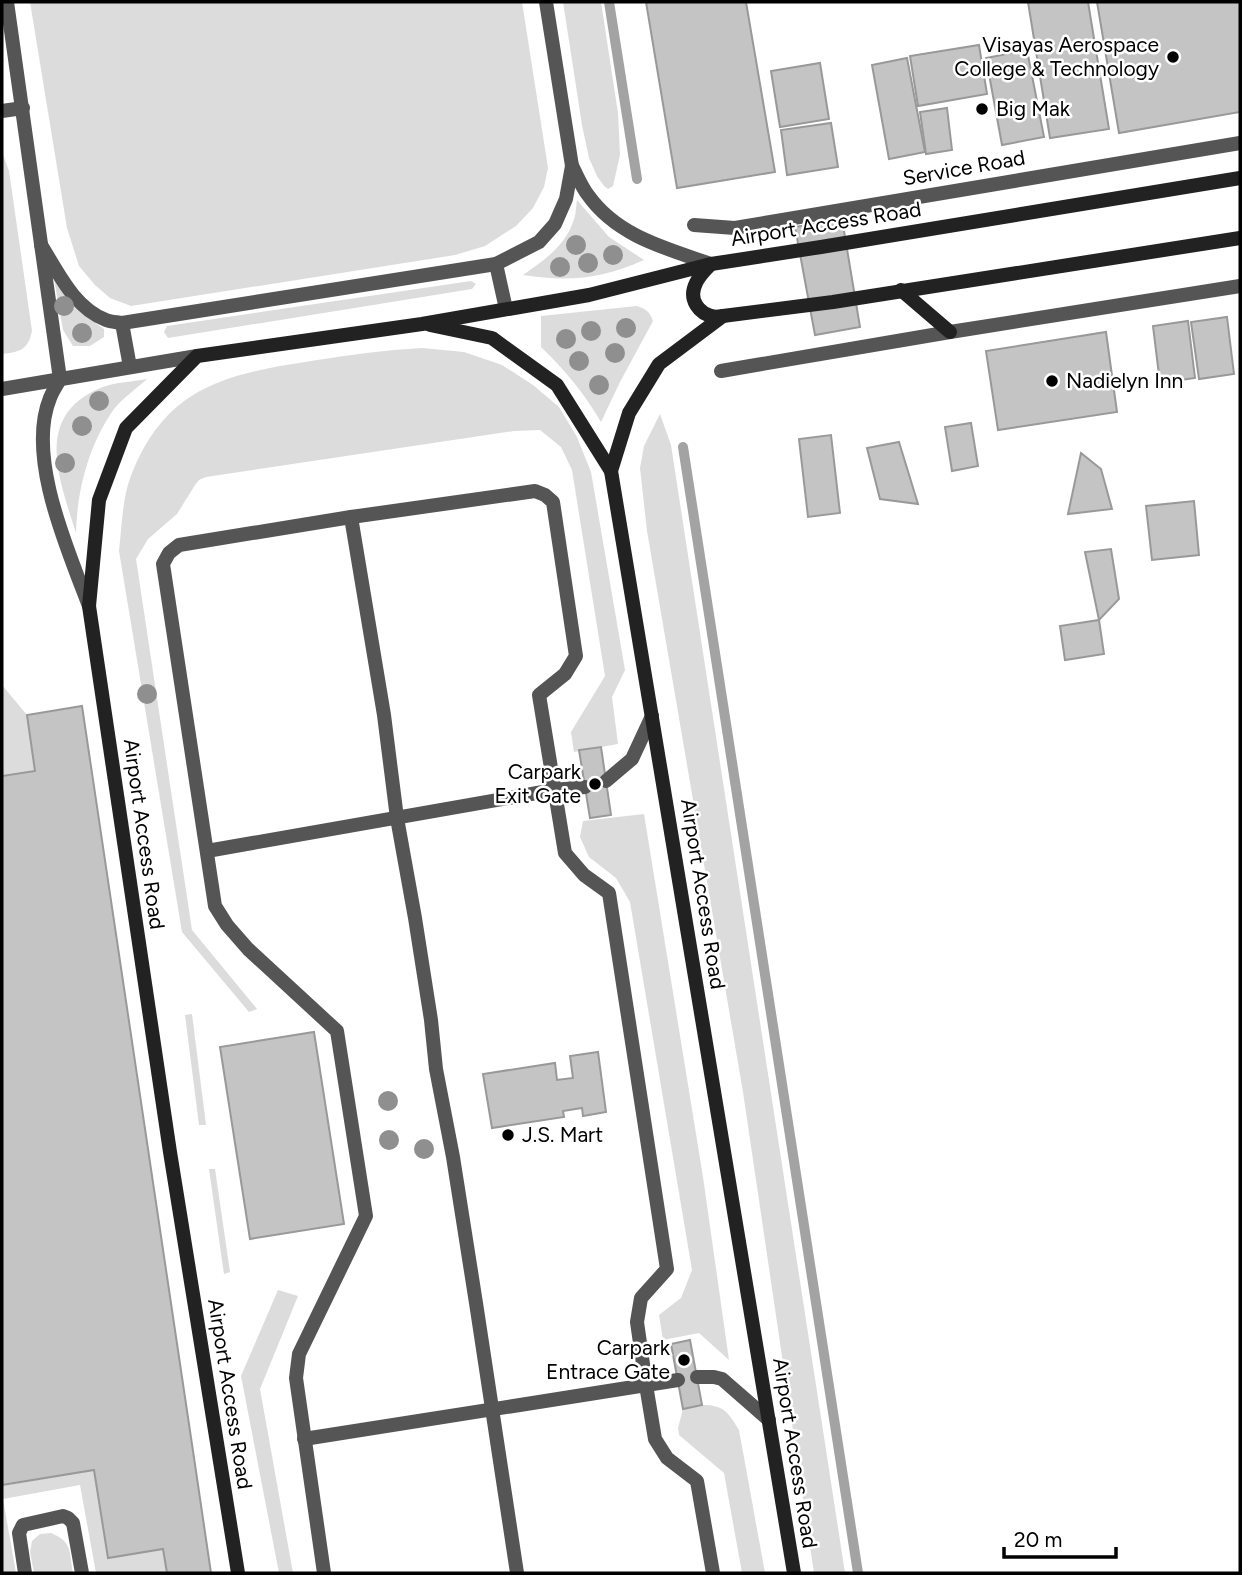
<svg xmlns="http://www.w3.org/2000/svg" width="1242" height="1575" font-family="Figtree,sans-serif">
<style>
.green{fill:#dcdcdc}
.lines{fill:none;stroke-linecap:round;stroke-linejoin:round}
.stream{stroke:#a3a3a3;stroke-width:10}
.building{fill:#c4c4c4;stroke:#999;stroke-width:2}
.service{stroke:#555;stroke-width:14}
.secondary{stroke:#222;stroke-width:14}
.tree{fill:#8f8f8f}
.poi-dot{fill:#000;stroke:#fff;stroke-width:2.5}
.labels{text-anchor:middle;stroke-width:5;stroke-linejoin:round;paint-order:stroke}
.poi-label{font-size:21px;fill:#000;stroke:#fff;text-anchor:end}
.street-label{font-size:21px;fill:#000;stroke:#fff}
</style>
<rect width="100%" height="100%" fill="#fff"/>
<!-- green -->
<g class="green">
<polygon points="30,2 522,2 548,168 544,187 533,208 516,226 485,246 455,255 131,306 110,298 95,285 79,266 67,228"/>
<polygon points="563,2 601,2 618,113 620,155 613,186 608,189 604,186 597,176 589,158 582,125"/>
<path d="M 2,152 L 9,171 L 32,331 C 28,350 20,352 2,354 Z"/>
<path d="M 577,200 L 609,237 L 644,260 C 602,279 569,282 523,275 C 543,261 565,246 573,222 C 576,215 576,207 577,200 Z"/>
<polygon points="54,279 76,309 104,329 104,337 90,346 73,346 63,330"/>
<polygon points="471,281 476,284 472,289 168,338 164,332 167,326"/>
<path d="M 637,306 C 646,309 650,312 653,321 L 620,382 L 601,422 C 584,393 566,371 541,347 L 541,316 Z"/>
<path d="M 422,348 L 464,352 L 502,365 L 533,385 L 559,407 L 577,437 L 591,472 L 625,670 L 612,697 L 618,744 L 574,752 L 571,732 L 605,676 L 572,470 L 561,447 L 540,430 L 514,431 L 206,477 L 199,480 L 195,485 L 177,514 L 148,539 L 136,559 L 192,930 L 257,1009 L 249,1012 L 182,932 L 119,551 C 122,526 122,497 132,473 C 167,386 227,374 311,361 C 348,355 385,350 422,348 Z"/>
<path d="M 147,379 C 136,389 123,398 114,409 C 89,444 77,490 76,533 C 60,481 33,418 98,389 C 112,382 132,382 147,379 Z"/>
<polygon points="660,414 671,445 845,1573 814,1573 743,1092 647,531 640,468 644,446"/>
<polygon points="2,685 27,715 35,771 2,776"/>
<polygon points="644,814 703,1177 729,1360 699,1333 663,1340 659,1315 681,1298 692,1270 630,902 616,878 589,857 580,837 583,821"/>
<polygon points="192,1014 206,1125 199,1125 185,1015"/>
<polygon points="209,1169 215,1169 230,1272 224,1274"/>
<polygon points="278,1290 298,1296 260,1389 293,1573 279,1573 241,1376"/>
<path d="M 702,1405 C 724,1405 728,1412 739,1430 L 765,1573 L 742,1573 L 724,1473 L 679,1435 L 678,1428 L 683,1409 Z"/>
<polygon points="94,1470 108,1558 163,1549 167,1573 96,1573 80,1485 3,1499 16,1573 2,1573 2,1486"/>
<path d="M 51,1533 C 73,1542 69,1552 73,1573 L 34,1573 L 30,1552 L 32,1541 L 40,1534 Z"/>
</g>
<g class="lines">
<!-- stream -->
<g class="stream">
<polyline points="609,2 637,179"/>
<polyline points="683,447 858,1573"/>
</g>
</g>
<!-- building -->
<g class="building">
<polygon points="646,2 746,2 775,172 677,188"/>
<polygon points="1028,2 1088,2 1109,129 1050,138"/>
<polygon points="1097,2 1240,2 1240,112 1119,133"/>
<polygon points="979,45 987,94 918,106 910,56"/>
<polygon points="1027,50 1044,137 1002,145 986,58"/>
<polygon points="907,58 925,152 889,159 872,65"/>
<polygon points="820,63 829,119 780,127 771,71"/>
<polygon points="947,108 952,150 926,154 920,112"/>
<polygon points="831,123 838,167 787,175 781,130"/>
<polygon points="842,219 860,327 815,335 795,227"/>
<polygon points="1227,317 1234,374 1199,379 1191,322"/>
<polygon points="1188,321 1195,378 1160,383 1153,326"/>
<polygon points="1106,332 1117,412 998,430 986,351"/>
<polygon points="971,423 978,466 952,471 945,427"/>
<polygon points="831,435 840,513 808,517 799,439"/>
<polygon points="899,442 918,504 880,499 867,448"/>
<polygon points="1081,453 1101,469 1112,509 1068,514"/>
<polygon points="1194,501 1199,555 1152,560 1146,506"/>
<polygon points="1111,549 1119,599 1099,620 1085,552"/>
<polygon points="1099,620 1104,654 1065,660 1060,626"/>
<polygon points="82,706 193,1451 211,1573 167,1573 163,1549 108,1558 94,1470 2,1485 2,776 35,771 27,715"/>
<polygon points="601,747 611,815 590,818 579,750"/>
<polygon points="314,1032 344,1224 250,1239 220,1047"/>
<polygon points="598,1052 606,1112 583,1116 582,1108 563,1111 564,1117 492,1128 483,1074 555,1063 557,1080 573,1078 570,1056"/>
<polygon points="690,1340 702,1405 683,1409 671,1344"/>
</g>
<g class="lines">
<!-- service -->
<g class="service">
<path d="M 7,2 L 60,379 C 57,385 52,392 50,398 C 26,457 68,550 89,606"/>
<polyline points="2,111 23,108"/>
<path d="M 572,166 C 577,175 581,186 588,195 C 617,236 665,248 711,264"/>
<polyline points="694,225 735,228 1240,143"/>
<path d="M 41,245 C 58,272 74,308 106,320 C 111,322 117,322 122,323 L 496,264 L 539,242 L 555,224 L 566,199 L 572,166 L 546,2"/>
<polyline points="496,264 506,309"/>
<polyline points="122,323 130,367"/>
<polyline points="721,371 950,332 1240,286"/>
<polyline points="2,389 197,356"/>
<polyline points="351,517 384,715 397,818 415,918 431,1020 436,1069 453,1157 476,1303 517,1573"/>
<polyline points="606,781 632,759 652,716"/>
<polyline points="207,851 554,790 585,787"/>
<polyline points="697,1377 714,1377 722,1379 769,1420"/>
<polyline points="304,1439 678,1380"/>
<polyline points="25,1573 19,1533 23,1525 63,1516 68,1518 73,1523 82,1573"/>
<polyline points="324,1573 296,1378 299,1354 366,1216 337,1031 248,949 227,925 215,906 163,564 169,553 179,545 351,517 535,491 545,495 553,502 576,656 565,674 539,695 565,853 584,875 609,893 667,1269 641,1298 637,1322 646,1385 655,1439 667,1458 697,1481 713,1573"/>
</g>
<!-- secondary -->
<g class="secondary">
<path d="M 710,265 C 705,270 699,276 696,283 C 688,299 698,314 715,317 L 833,302 L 1240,238"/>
<polyline points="901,290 950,332"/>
<polyline points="430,325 492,338 557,385 611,471 794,1573"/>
<polyline points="611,471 629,413 659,364 723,316"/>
<polyline points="238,1573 170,1152 89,606 99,500 126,428 197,356 422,324 589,295 711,264 821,247 1240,178"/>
</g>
</g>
<!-- trees -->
<g class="tree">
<circle cx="576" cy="245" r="10"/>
<circle cx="613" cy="255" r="10"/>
<circle cx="588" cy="263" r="10"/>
<circle cx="560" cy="267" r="10"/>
<circle cx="64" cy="306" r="10"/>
<circle cx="626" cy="328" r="10"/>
<circle cx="591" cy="331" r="10"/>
<circle cx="82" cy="333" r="10"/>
<circle cx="566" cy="339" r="10"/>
<circle cx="615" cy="353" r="10"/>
<circle cx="579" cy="361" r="10"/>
<circle cx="599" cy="385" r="10"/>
<circle cx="99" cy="401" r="10"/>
<circle cx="82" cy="426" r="10"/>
<circle cx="65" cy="463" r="10"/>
<circle cx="147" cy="694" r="10"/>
<circle cx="388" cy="1101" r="10"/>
<circle cx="389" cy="1140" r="10"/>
<circle cx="424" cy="1149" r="10"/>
</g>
<!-- markers -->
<g class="poi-dot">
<circle cx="1173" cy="57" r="7"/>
<circle cx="982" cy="109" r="7"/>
<circle cx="1052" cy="381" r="7"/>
<circle cx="595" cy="784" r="7"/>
<circle cx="508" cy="1135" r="7"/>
<circle cx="684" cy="1360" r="7"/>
</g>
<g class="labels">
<!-- poi labels -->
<g class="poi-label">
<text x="1159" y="52">Visayas Aerospace<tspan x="1159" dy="24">College &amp; Technology</tspan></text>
<text x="996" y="116" text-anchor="start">Big Mak</text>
<text x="1066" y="388" text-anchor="start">Nadielyn Inn</text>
<text x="581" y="779">Carpark<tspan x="581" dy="24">Exit Gate</tspan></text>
<text x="522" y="1142" text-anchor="start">J.S. Mart</text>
<text x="670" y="1355">Carpark<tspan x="670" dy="24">Entrace Gate</tspan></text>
</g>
<!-- street labels -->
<g class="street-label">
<text transform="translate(964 168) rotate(-10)" y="7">Service Road</text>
<text transform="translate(826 224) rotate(-9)" y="7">Airport Access Road</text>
<text transform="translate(144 834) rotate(82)" y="7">Airport Access Road</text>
<text transform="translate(703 894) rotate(81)" y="7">Airport Access Road</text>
<text transform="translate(230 1394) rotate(81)" y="7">Airport Access Road</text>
<text transform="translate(795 1453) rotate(81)" y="7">Airport Access Road</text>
</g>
</g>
<!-- border -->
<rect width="1242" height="1575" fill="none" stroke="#000000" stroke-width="7"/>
<!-- scale -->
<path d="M1004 1547v10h112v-10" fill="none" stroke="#000000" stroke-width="3.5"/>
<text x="1014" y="1547" font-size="21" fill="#000000" stroke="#ffffff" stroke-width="5" paint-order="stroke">20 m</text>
</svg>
